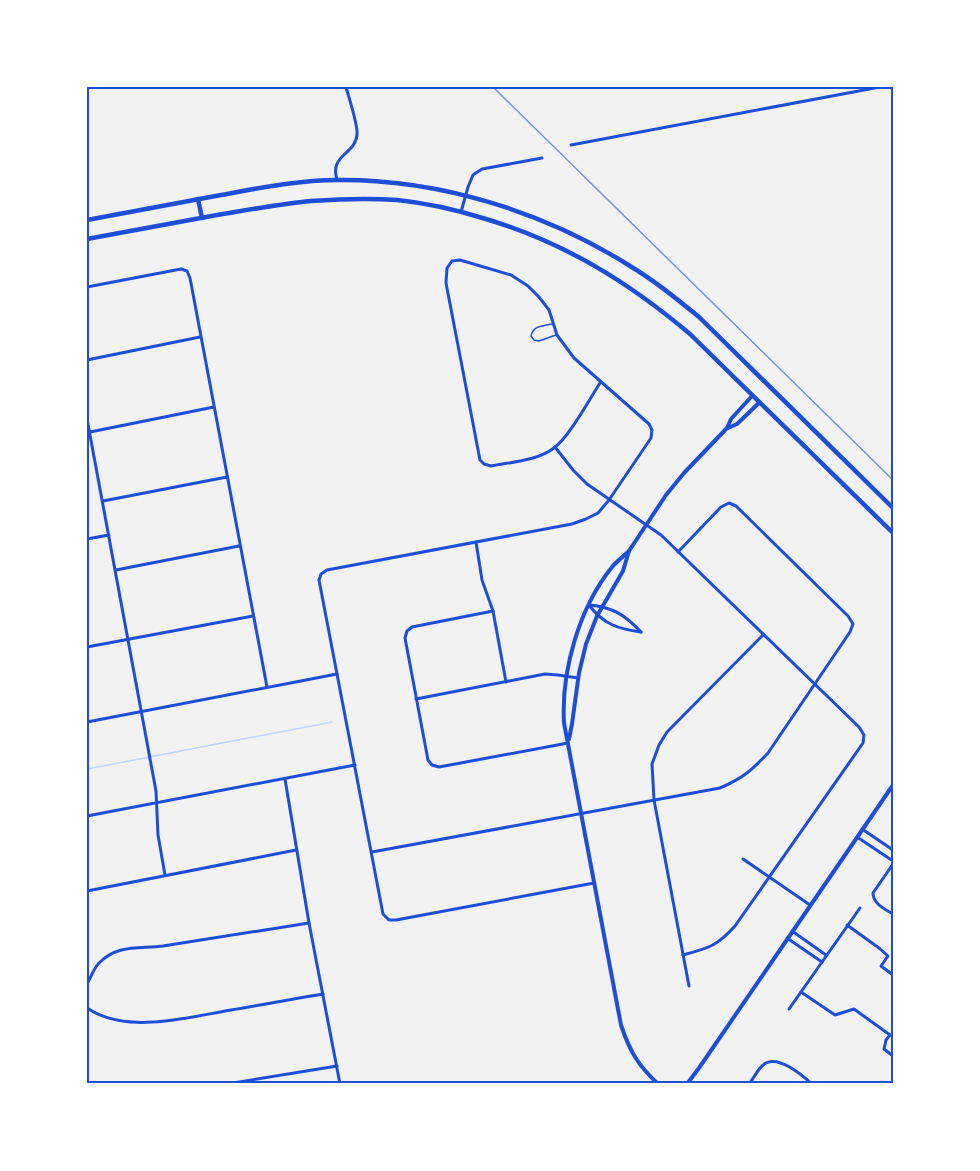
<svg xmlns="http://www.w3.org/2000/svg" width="980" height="1171" font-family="'Sofia Sans Condensed',sans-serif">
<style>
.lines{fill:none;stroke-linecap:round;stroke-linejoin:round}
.stream{stroke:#bfd3fe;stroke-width:1.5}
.service{stroke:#1d4ed8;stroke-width:1.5}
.minor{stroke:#1d4ed8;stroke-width:3}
.tertiary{stroke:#1d4ed8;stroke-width:4}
.secondary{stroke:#1d4ed8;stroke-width:4.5}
.rail{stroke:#7290e2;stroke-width:1.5}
.neatline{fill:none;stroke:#1d4ed8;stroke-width:2}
</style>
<rect width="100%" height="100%" fill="#f2f2f2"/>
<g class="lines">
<!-- stream -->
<polyline class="stream" points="87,769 332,722"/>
<!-- service -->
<path class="service" d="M 552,324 C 542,326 533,326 531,336 L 534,340 L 539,341 L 556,335"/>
<!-- minor -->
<g class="minor">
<polyline points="571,145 880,87"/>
<path d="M 337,180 C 329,154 356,155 357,134 C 358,125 349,98 346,87"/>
<polyline points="461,212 468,187 473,175 482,169 542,158"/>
<polyline points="87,287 181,269 187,271 190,278 267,687"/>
<polyline points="87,360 200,337"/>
<polyline points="87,419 156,791 158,835 165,875"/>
<polyline points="90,432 214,407"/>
<path d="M 555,447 L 573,470 L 587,484 L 661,535 L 859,727 L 864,735 L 863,743 L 735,926 C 717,946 709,948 683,955"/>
<polyline points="103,501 227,477"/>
<polyline points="87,539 109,535"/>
<polyline points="476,542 482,580 493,611 506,682"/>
<polyline points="116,570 239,546"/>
<path d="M 589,605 C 603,624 618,629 641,632"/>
<path d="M 589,605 C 613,607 625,615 641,632"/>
<polyline points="493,611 412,627 407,631 405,638 428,760 432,765 439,767 568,743"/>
<polyline points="87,647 253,616"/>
<polyline points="416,699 545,674 558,675 578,678"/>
<polyline points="87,722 337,674"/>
<polyline points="285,779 309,923 340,1084"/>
<polyline points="87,816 355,765"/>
<polyline points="862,829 893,850"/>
<polyline points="857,837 893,861"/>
<path d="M 372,852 L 720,788 C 743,778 751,771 768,753 L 850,632 L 853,624 L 848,616 L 736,506 L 729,503 L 721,507 L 678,552"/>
<polyline points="743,859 810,905"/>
<path d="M 893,864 L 873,893 C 873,904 885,909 893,914"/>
<path d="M 594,883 L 396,920 L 389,920 L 383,914 L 319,580 L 321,574 L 327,570 L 572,524 L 586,519 L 598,513 L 609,500 L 651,438 L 652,430 L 649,424 L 574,358 L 557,335 L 549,310 L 539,297 L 528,286 L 511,275 L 460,260 L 452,261 L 447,268 L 446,283 L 480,460 L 484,464 L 491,466 C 511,462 537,461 554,448 C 569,437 589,400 600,383"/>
<polyline points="87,891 296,850"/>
<polyline points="847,925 879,948 888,956 881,966 893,975"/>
<polyline points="792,931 826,955"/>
<polyline points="787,938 822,962"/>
<path d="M 87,984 C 91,977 94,968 99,963 C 118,944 139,949 163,946 L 309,923"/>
<polyline points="689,986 654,800 652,764 659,745 667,732 763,635"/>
<polyline points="801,992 835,1015 854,1009 890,1035 886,1040 884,1049 893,1056"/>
<path d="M 87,1008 C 126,1035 189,1017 231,1010 C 262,1005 292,999 323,994"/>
<polyline points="789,1009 860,908"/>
<polyline points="227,1084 337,1066"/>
<path d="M 749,1084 C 754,1078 758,1069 763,1065 C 777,1053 802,1075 812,1084"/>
</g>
<!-- tertiary -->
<g class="tertiary">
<polyline points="728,428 737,424 759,403"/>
<path d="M 629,551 C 624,556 617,561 612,567 C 579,608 561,671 564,723 L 621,1025 C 630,1052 638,1065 658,1084"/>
<polyline points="569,739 572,724 579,673 586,644 597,616 623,571 629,551 666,495 684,473 727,428 731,419 752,396"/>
<polyline points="687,1084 699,1068 893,785"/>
</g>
<!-- secondary -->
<g class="secondary">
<polyline points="198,199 202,218"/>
<path d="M 87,220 C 132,212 176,203 221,195 C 259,188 299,180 338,180 C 439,179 545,212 630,266 C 655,281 677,299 699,317 L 893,508"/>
<path d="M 87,239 C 130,231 173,223 217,215 C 248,210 279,204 311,201 C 339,199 369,198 397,200 C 427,203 457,210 486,219 C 565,243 627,281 690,334 L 893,533"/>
</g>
<!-- rail -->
<polyline class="rail" points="493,87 893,480"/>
</g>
<!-- border -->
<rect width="980" height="1171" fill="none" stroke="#ffffff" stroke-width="177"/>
<rect x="88" y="88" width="804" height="994" class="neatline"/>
</svg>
